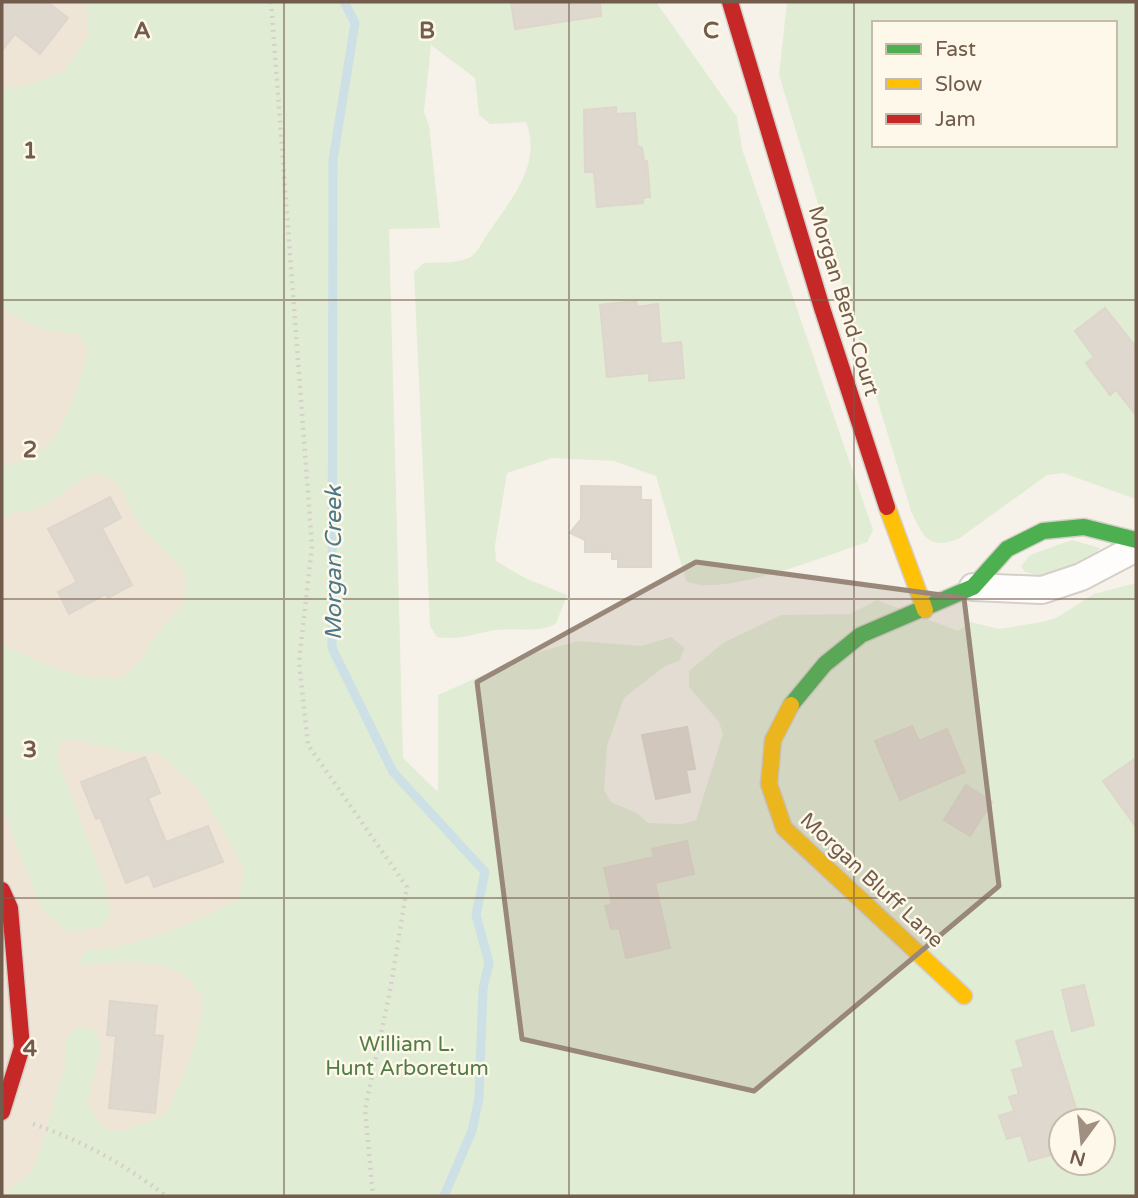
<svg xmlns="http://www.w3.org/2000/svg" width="1138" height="1198" font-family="'Varela Round',sans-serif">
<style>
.residential{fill:#efe5d7}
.green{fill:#e1ecd4;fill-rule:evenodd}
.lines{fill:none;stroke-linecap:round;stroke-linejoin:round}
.stream{stroke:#cce0e5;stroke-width:9}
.building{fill:#dfd8cf;stroke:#ded6cb;stroke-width:2}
.street-casing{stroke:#d5cfc8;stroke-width:30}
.fast-casing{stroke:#d5cfc7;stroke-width:19}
.slow-casing{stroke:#d5cfc7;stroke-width:19}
.jam-casing{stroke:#d5cfc7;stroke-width:19}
.path{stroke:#d6d0ca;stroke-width:4.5;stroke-dasharray:2 5;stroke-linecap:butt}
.street{stroke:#fefdfc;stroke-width:26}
.fast{stroke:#4caf50;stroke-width:16}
.slow{stroke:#ffc107;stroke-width:16}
.jam{stroke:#c62828;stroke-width:16}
.marked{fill:#99887a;fill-opacity:0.2;stroke:#99887a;stroke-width:5;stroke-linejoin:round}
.grid{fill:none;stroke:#725c4b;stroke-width:2;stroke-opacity:0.55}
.labels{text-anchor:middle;stroke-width:5;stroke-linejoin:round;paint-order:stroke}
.street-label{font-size:21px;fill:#725c4b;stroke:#fef8ea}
.park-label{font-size:21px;fill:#527c46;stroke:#fef8ea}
.water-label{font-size:23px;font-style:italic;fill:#49798a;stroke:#fef8ea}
.grid-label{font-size:23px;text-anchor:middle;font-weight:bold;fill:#725c4b;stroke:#fef8ea;stroke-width:5;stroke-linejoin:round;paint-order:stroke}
</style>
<rect width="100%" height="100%" fill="#f6f2e9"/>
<!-- residential -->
<polygon class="residential" points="2,2 167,2 320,934 270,1196 2,1196"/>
<!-- green -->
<g class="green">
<path d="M 86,2 L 656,2 L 737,117 L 742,149 L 873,530 L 867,542 C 827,555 721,599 686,581 L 656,476 L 614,461 L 552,458 L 507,473 L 495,546 L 496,561 L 527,579 L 567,595 L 556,624 C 537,633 517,628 496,630 C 476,633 458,641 437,637 L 430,626 L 414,272 L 424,263 C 438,262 460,264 472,256 C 479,250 485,237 491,229 C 513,197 542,163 526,122 L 490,124 L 479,115 L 475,78 L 431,45 L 424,112 L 429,125 L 440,228 L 389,229 L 403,758 L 438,792 L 438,695 L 528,655 L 578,641 L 642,646 L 671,637 L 685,648 L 679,661 L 665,666 L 624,698 L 607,746 L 604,790 L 611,802 L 637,813 L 648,823 L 682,824 L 696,820 L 723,734 L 719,722 L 689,687 L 689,671 L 723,643 L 781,615 L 850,614 L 877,600 L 958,631 L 970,622 L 999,629 L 1042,622 L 1056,618 L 1094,594 L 1136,583 L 1136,1196 L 2,1196 L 30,1173 L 37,1161 L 64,1069 L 67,1035 L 78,1027 L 94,1030 L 101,1045 L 87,1103 L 104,1128 L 121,1132 L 166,1114 C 185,1074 201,1040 202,995 C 196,989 190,980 183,975 C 157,956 107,963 77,966 L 85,951 C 151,944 181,928 239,899 L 244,868 L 199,789 L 157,752 C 126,757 95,741 64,739 L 57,751 L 59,764 L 106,887 L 110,913 L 103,926 L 69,932 L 46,913 L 36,897 L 2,804 L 2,643 C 36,663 80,680 120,679 L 145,656 L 150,642 L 182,606 L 187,575 C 171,557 148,538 135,518 C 121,495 126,484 98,473 L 82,479 L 42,507 L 2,517 L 2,467 C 19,461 42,454 53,439 C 69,419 83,373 88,348 L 78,333 C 48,334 27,323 2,308 L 2,90 L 32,84 L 65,70 L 89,35 ZM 1061,1121 L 1103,1121 L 1103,1163 L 1061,1163 Z"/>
<path d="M 787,2 L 1136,2 L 1136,499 L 1063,473 L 1047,475 L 960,538 C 930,551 923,537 911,511 L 779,75 ZM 874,23 L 1115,23 L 1115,145 L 874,145 Z"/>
<path d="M 1072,540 L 1100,548 C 1071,581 1069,582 1025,572 L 1021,566 L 1030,555 Z"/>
</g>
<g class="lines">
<!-- stream -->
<polyline class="stream" points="344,2 355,23 333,160 332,648 393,772 485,872 476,915 489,963 483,988 479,1098 472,1131 444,1196"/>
</g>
<!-- building -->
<g class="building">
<polygon points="2,2 47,2 68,18 40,54 15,34 2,51"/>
<polygon points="511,2 600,2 601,16 515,29"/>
<polygon points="616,107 616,114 635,113 637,145 642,148 644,161 647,161 650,197 643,198 643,203 597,207 594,172 585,172 584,110"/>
<polygon points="636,301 637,307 658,304 661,344 681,342 684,378 649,381 649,373 607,377 600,305"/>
<polygon points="1105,308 1136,347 1136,415 1116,390 1110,395 1086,363 1094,357 1075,331"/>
<polygon points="581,486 641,487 641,500 651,500 651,567 618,567 618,559 612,559 612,552 585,552 585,540 570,533 581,519"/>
<polygon points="110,497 121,518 102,528 132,585 108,598 106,594 69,614 58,592 77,582 48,529"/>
<polygon points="912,726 919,741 947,729 965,772 900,800 875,741"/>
<polygon points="687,727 695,769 686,770 690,792 656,799 642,735"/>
<polygon points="145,757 160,793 148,798 166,842 208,826 223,862 154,887 149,874 126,883 100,817 96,819 81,782"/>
<polygon points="1136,758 1136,827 1103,781"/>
<polygon points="966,785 992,802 970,836 944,820"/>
<polygon points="687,841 694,874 655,883 670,948 626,958 619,928 611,929 605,906 612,904 604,868 654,857 652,849"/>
<polygon points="1084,985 1094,1025 1072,1031 1062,990"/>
<polygon points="110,1001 157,1006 154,1035 163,1036 155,1113 109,1108 116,1036 107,1035"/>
<polygon points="1052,1031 1080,1121 1061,1121 1061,1152 1029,1161 1021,1135 1007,1139 999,1116 1014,1111 1009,1097 1019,1094 1012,1070 1024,1067 1016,1041"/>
</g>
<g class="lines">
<defs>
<polyline id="street" points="973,587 1042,590 1081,577 1136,548"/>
<polyline id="fast" points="791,705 825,664 861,635 973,587 1007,549 1043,531 1084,527 1136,540"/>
<g id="slow">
<polyline points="887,507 925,610"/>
<polyline points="791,705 773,740 769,784 784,828 964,996"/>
</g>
<g id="jam">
<polyline points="730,2 822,308 887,507"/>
<polyline points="2,890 10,908 22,1047 2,1112"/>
</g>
</defs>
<!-- street casing -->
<use href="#street" class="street-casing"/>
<!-- fast casing -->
<use href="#fast" class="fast-casing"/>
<!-- slow casing -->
<use href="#slow" class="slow-casing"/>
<!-- jam casing -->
<use href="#jam" class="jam-casing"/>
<!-- path -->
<g class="path">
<polyline points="271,2 312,546 299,662 308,745 407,887 390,991 365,1109 373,1196"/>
<path d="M 33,1124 C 83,1141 124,1164 166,1196"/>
</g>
<!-- street -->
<use href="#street" class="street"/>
<!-- fast -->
<use href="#fast" class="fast"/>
<!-- slow -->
<use href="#slow" class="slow"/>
<!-- jam -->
<use href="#jam" class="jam"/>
</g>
<!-- marked area -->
<path class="marked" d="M 696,562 L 964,598 L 999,886 L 754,1091 L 522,1039 L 477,682 Z"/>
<!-- grid -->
<path class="grid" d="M 284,2 L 284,1196M 569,2 L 569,1196M 854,2 L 854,1196M 2,300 L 1136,300M 2,599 L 1136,599M 2,898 L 1136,898"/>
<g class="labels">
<!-- street labels -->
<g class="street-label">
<text transform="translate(844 301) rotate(73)" y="7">Morgan Bend Court</text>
<text transform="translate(872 880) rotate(43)" y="7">Morgan Bluff Lane</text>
</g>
<!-- park labels -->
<g class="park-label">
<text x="407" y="1051">William L.<tspan x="407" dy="24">Hunt Arboretum</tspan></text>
</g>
<!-- water labels -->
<g class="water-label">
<text transform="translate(333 563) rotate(-90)" y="8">Morgan Creek</text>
</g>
</g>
<g class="grid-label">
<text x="142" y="38">A</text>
<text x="427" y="38">B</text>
<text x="711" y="38">C</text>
<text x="30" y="158">1</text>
<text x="30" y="457">2</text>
<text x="30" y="757">3</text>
<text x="30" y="1056">4</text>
</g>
<!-- border -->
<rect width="1138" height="1198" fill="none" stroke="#725c4b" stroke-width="7"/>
<!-- legend -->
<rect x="872" y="21" width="245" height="126" fill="#fef8ea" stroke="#c6baaa" stroke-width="2"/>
<rect x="886" y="44" width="35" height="10" fill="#4caf50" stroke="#c6baaa" stroke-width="2"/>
<text x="935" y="56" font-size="21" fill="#725c4b">Fast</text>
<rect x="886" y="79" width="35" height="10" fill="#ffc107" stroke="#c6baaa" stroke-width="2"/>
<text x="935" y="91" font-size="21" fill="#725c4b">Slow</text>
<rect x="886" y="114" width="35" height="10" fill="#c62828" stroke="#c6baaa" stroke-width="2"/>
<text x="935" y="126" font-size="21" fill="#725c4b">Jam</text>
<!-- north arrow -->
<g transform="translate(1082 1142) rotate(195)"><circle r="33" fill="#fef8ea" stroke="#c6baaa" stroke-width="2"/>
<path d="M0-5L12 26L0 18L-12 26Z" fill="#a09082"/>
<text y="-10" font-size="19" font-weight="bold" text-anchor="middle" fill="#725c4b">N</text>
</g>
</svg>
